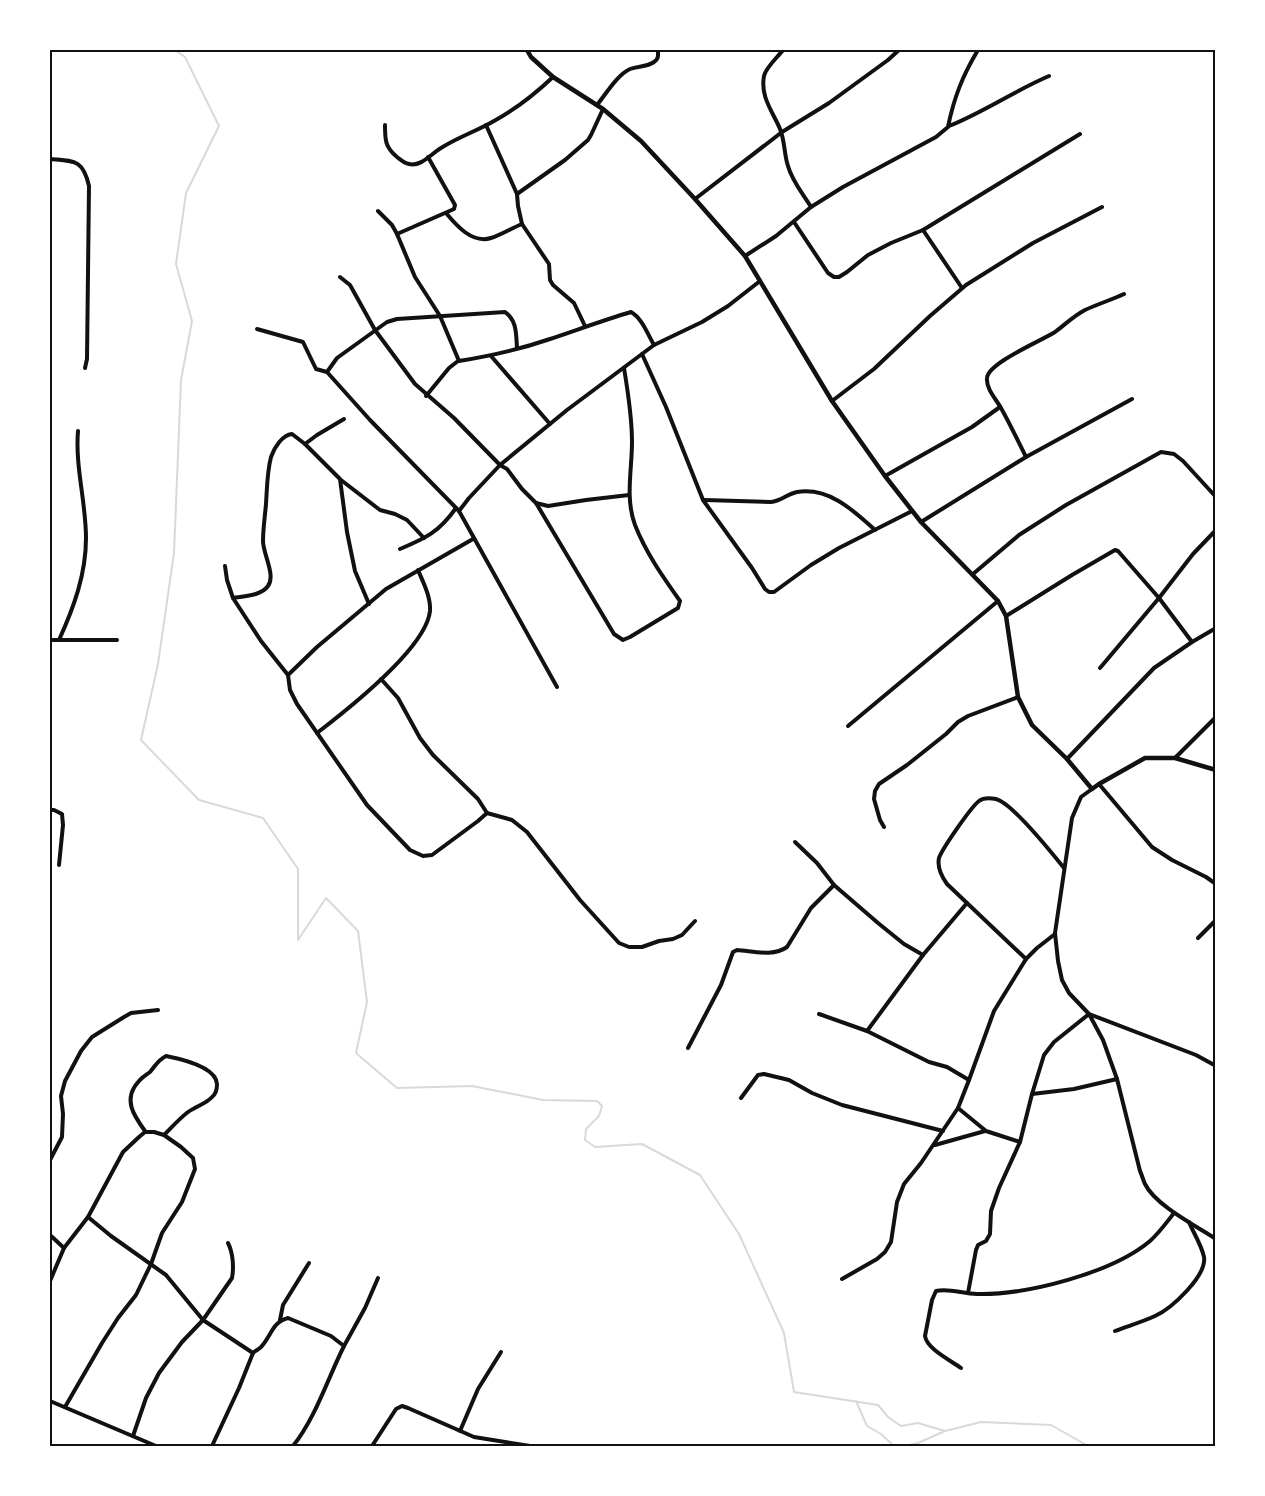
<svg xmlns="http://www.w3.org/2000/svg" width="1265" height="1496" font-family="'Alegreya Sans',sans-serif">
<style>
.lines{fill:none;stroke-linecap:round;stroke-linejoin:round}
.stream{stroke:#d9d9d9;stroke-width:2}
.minor{stroke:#111;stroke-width:4}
.tertiary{stroke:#111;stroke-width:4.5}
.neatline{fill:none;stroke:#111;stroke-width:2}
</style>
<rect width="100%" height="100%" fill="#fff"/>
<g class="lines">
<!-- stream -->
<g class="stream">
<polyline points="175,50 185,57 219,126 186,193 176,264 192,321 181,380 174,553 158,664 141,740 199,800 263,818 298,869 298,940 326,898 358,931 367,1002 356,1053 397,1088 472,1086 543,1100 597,1101 602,1106 599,1116 586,1129 585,1140 595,1147 642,1144 700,1175 739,1234 784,1333 794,1392 878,1405 888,1417 901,1426 918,1423 945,1431 981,1422 1051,1425 1088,1446"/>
<polyline points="856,1401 867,1426 881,1434 894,1446"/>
<polyline points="904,1446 918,1443 945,1431"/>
</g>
<!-- minor -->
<g class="minor">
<path d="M 783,50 C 777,58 766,67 764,76 C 760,97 773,112 780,129 C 785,141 784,154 788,166 C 792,181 803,194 811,207"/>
<path d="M 597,105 C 606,94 617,75 630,69 C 638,66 647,67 654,62 C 659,59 658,55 658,50"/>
<path d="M 385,125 C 385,140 385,147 397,157 C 401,160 404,163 409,164 C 421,167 431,154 441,148 C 458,137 477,131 494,121 C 516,109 535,94 553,77"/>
<polyline points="486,125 517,194 518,206 522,224 549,264 550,280 553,285 574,303 585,326"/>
<path d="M 949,126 C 984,112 1014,91 1049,76"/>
<path d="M 50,159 C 74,161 83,159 89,186 L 87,359 L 85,368"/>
<polyline points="517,194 565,160 588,140 591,135 603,109"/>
<polyline points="695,199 782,132 829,103 888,60 899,50"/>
<path d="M 378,211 L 392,225 L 397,234 L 415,277 L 440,316 L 459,361 C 490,356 521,349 550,339 C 577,330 604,320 631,312 C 642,318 648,335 654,345"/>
<path d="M 446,213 C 456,225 472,244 491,238 C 501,235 512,228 522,224"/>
<polyline points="794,222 828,273 834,277 839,277 847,272 868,255 891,243 923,230 1080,134"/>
<polyline points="923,230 962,288"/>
<polyline points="397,234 454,209 455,205 428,157"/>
<path d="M 745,256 L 776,236 L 811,207 L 843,187 L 936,137 L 948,127 C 954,97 963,75 978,50"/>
<polyline points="340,277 350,285 375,330 415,384 454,418 500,465 507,469 522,489 536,503 548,506 586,500 629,495"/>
<polyline points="257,329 303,342 316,369 327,372"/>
<polyline points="642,354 666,407 703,500 752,568 765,589 769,592 774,592 811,565 839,548 912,511"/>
<polyline points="491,356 550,424"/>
<polyline points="426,396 449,368 458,361"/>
<polyline points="832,401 874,369 930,316 966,285 1033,243 1102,207"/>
<polyline points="305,444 317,435 344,419"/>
<path d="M 1026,457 C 1018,441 1010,424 1001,408 C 996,399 986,389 987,378 C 988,363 1041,341 1055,332 C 1066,324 1072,317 1085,310 C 1098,304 1111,300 1124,294"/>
<polyline points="885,476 972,427 1000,407"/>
<polyline points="341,480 380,510 395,514 407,520 424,538"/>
<path d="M 704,500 L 771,502 C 781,501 787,494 797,492 C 829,487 853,510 875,530"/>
<path d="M 536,503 L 614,634 L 623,640 L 630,637 L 678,608 L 680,601 C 663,577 646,553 635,525 C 625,498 632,470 632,442 C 632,417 628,392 624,368"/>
<path d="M 459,511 L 370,420 L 327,372 L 337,358 L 387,322 L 397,319 L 505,312 C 517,321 516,333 517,348"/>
<polyline points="921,522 1026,457 1132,399"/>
<path d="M 400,549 C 426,538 439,532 456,508"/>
<polyline points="225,566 227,580 233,598 261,641 288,675 290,690 297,704 367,805 410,850 423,856 432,855 478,821 487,813"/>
<polyline points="973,574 1019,535 1066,505 1161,452 1174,454 1183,461 1216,497"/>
<path d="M 233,598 C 244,596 261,596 268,586 C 276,575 263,554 263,541 C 263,529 265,516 266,504 C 267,489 267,472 271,457 C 274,448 282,435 292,434 L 305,444 L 340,479 L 347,532 L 355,571 L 369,604"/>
<polyline points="1006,616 1072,575 1115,550 1118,551 1159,598 1192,642"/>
<polyline points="50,640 117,640"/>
<path d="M 59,640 C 74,607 86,574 86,538 C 86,502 75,467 78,431"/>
<polyline points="1100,668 1159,598 1193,554 1216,530"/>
<polyline points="288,675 317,647 386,589 473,539"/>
<polyline points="381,679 398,698 420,738 433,755 478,799 487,813 512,820 527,832 580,900 619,943 629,947 642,947 659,941 673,939 682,935 695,921"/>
<polyline points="557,687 459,511 469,498 500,465 567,410 654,345 702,322 728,306 760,281"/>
<polyline points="848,726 998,601"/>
<path d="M 317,733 C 347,710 426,648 430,611 C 431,597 423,582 418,570"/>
<polyline points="1175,758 1216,717"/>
<polyline points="1067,759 1154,668 1192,642 1216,628"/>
<polyline points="1099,784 1152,847 1172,860 1206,877 1216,884"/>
<path d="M 1092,789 L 1081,797 L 1072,818 L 1055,933 L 1058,961 L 1062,980 L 1069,993 L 1089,1014 L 1103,1040 L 1117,1079 L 1140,1171 C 1142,1175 1143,1180 1145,1184 C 1155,1205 1196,1226 1216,1239"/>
<polyline points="50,810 54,810 62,814 63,825 59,865"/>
<polyline points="884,827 880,820 874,799 875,791 879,784 907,765 946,734 958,722 968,716 1018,697"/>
<polyline points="795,842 817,863 834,885 878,923 904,944 923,955"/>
<polyline points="1198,938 1216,920"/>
<path d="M 1026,959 L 947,884 C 942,877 937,867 939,858 C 942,849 971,807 979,801 C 984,797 991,798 996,799 C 1012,803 1052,853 1064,868"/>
<polyline points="819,1014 867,1031 929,1062 947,1067 969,1080"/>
<polyline points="867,1031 923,955 967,903"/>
<path d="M 688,1048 L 721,985 L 733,952 L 737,950 C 753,951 773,957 787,947 L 811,908 L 834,885"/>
<polyline points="1032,1094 1074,1089 1117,1079"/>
<polyline points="741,1098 758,1075 764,1074 789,1080 812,1093 842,1105 943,1131"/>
<polyline points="958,1108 986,1131 1020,1142"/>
<path d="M 145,1131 C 134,1116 122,1099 139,1081 C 142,1077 146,1075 150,1072 C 156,1065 158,1060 166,1056 C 181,1059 216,1067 217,1084 C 217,1089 216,1094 212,1097 C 206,1104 196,1106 188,1112 C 180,1118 172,1127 164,1135"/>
<polyline points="935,1145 985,1131"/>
<polyline points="50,1160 62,1137 63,1114 61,1096 65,1081 81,1051 92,1037 124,1017 131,1013 158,1010"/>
<path d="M 88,1217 L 111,1236 L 166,1275 L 203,1320 L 253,1353 C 253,1352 261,1348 261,1347 C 271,1337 272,1322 288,1318 L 331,1336 L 344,1346 C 328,1378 315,1419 293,1446"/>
<polyline points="50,1235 64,1248"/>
<polyline points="842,1279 877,1259 885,1252 891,1242 897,1202 904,1184 921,1163 958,1108 969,1080 994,1011 1026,959 1037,948 1055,934"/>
<polyline points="50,1281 64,1248 88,1217 123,1152 139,1137 145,1132 154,1132 164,1135 181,1147 193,1158 195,1169 182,1202 162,1233 151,1264 136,1295 118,1318 102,1343 65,1407"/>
<polyline points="968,1293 976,1250 978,1245 986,1241 990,1234 991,1211 999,1188 1020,1142 1032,1094 1044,1055 1054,1042 1089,1014 1196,1055 1216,1066"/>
<polyline points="280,1320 283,1305 309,1263"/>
<path d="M 1115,1331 C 1128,1326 1142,1322 1155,1316 C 1171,1309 1207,1276 1204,1257 C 1202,1246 1193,1232 1189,1222"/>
<polyline points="344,1346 365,1308 378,1278"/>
<path d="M 961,1368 C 950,1360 927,1349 925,1336 L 932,1300 L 936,1291 C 950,1288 963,1294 977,1294 C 1027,1295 1112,1273 1150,1241 C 1159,1233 1167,1222 1174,1213"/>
<polyline points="50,1401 156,1446"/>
<polyline points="460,1431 478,1389 501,1352"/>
<path d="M 133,1436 L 146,1398 L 159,1373 L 182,1342 L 203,1320 L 232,1278 C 234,1267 233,1253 228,1243"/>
<polyline points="212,1446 239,1388 253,1353"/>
<polyline points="372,1446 396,1409 402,1406 408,1408 474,1437 530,1446"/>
</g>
<!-- tertiary -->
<polyline class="tertiary" points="527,50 531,57 553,77 603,109 641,141 695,199 745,256 832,401 885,476 921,522 998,601 1006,616 1018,697 1032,725 1067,759 1092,789 1099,784 1145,758 1175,758 1216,770"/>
</g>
<!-- border -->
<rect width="1265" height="1496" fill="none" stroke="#ffffff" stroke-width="102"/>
<rect x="51" y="51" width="1163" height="1394" class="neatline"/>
</svg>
